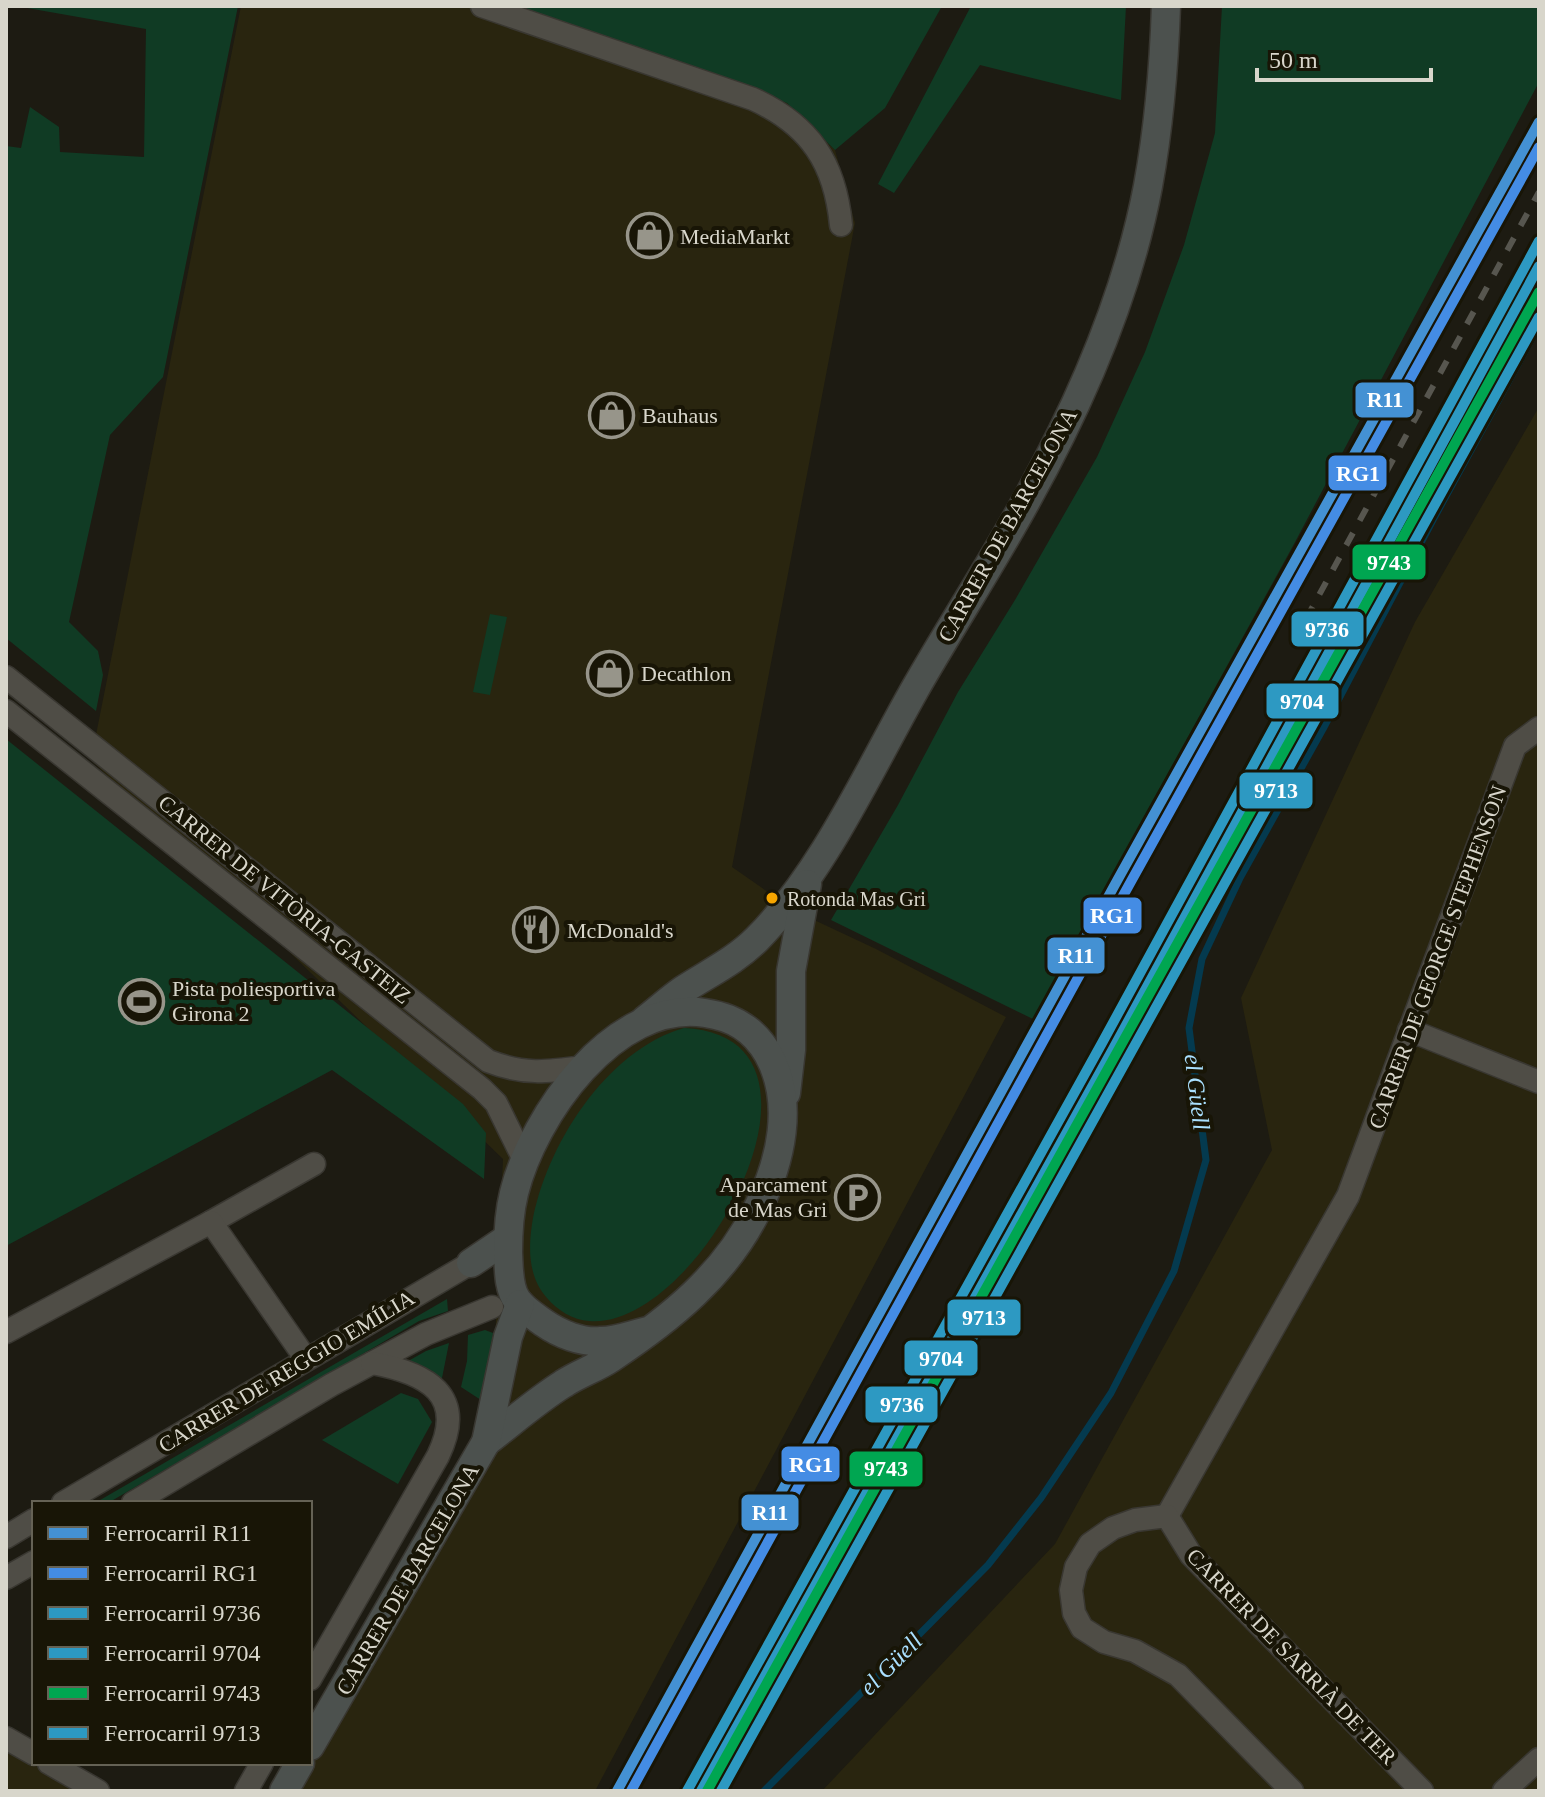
<svg xmlns="http://www.w3.org/2000/svg" width="1545" height="1797" font-family="Georgia,serif">
<style>
.built{fill:#29250f}
.green{fill:#103b24}
.lines{fill:none;stroke-linecap:round;stroke-linejoin:round}
.stream{stroke:#043a4f;stroke-width:7}
.minor-casing{stroke:#393731;stroke-width:25}
.major-casing{stroke:#393731;stroke-width:31}
.minor{stroke:#4f4d46;stroke-width:22}
.major{stroke:#4c514e;stroke-width:28}
.rail{stroke:#57564f;stroke-width:6;stroke-dasharray:14 14;stroke-linecap:butt}
.rail-1-casing{stroke:#181506;stroke-width:16}
.rail-2-casing{stroke:#181506;stroke-width:16}
.rail-3-casing{stroke:#181506;stroke-width:16}
.rail-4-casing{stroke:#181506;stroke-width:16}
.rail-5-casing{stroke:#181506;stroke-width:16}
.rail-6-casing{stroke:#181506;stroke-width:16}
.rail-1{stroke:#4491d3;stroke-width:10}
.rail-2{stroke:#448ce4;stroke-width:10}
.rail-3{stroke:#2d99c2;stroke-width:10}
.rail-4{stroke:#2d99c2;stroke-width:10}
.rail-5{stroke:#00a651;stroke-width:10}
.rail-6{stroke:#2d99c2;stroke-width:10}
.bus-dot{fill:#f7a600;stroke:#181506;stroke-width:3}
.labels{text-anchor:middle;stroke-width:8;stroke-linejoin:round;paint-order:stroke}
.bus-label{font-size:20px;fill:#d8d6cb;stroke:#181506;text-anchor:start}
.poi-label{font-size:22px;fill:#d8d6cb;stroke:#181506;text-anchor:start}
.street-label{font-size:22px;fill:#d8d6cb;stroke:#181506}
.water-label{font-size:24px;font-style:italic;fill:#aae0ff;stroke:#181506}
.line-badge{stroke:#181506;stroke-width:3}
.badge-label{font-size:22px;text-anchor:middle;font-weight:bold;fill:#fff}
</style>
<rect width="100%" height="100%" fill="#1d1b12"/>
<!-- built -->
<g class="built">
<polygon points="241,6 519,6 787,103 835,150 855,223 732,867 795,911 876,949 1006,1017 595,1791 287,1791 491,1435 503,1159 91,760"/>
<polygon points="1539,407 1539,1791 822,1791 1055,1544 1272,1150 1241,998 1415,622"/>
<polygon points="6,1734 57,1763 107,1791 6,1791"/>
</g>
<!-- green -->
<g class="green">
<polygon points="16,6 238,6 163,377 110,435 69,622 98,651 103,675 96,711 6,638 6,146 21,148 30,107 59,127 60,152 144,157 146,29"/>
<polygon points="519,6 942,6 885,108 835,150 787,103"/>
<polygon points="971,6 1126,6 1121,100 980,65 894,193 878,184"/>
<polygon points="1222,6 1539,6 1539,82 1294,544 1033,1019 831,920 898,805 958,692 1015,600 1097,457 1145,352 1184,245 1215,133"/>
<polygon points="490,614 507,617 490,695 473,692"/>
<polygon points="6,739 463,1104 486,1133 484,1179 332,1070 6,1246"/>
<path d="M 684,1028 C 858,1036 699,1331 589,1321 C 573,1320 557,1310 547,1298 C 529,1278 528,1251 532,1224 C 545,1147 606,1050 684,1028 Z"/>
<polygon points="447,1299 448,1311 419,1321 108,1503 95,1503"/>
<polygon points="485,1330 493,1333 491,1356 481,1400 461,1387 467,1361 468,1335"/>
<polygon points="449,1343 441,1383 412,1364 410,1360 426,1351"/>
<polygon points="401,1393 418,1399 432,1422 398,1484 322,1440"/>
</g>
<g class="lines">
<!-- stream -->
<polyline class="stream" points="764,1791 988,1565 1041,1498 1111,1393 1174,1271 1206,1160 1189,1028 1202,959 1240,878 1323,729 1434,518 1539,326"/>
<defs>
<g id="minor">
<path d="M 482,6 L 753,99 C 810,125 835,163 841,225"/>
<path d="M 6,677 L 488,1061 C 524,1075 546,1072 583,1067"/>
<polyline points="6,711 482,1089 496,1103 525,1162"/>
<polyline points="1409,1030 1539,1082"/>
<polyline points="211,1222 314,1164"/>
<polyline points="6,1332 211,1222 306,1359"/>
<polyline points="63,1503 471,1263"/>
<polyline points="133,1503 331,1385 426,1334 492,1307"/>
<polyline points="1167,1516 1348,1196 1515,746 1539,728"/>
<polyline points="6,1537 34,1520"/>
<polyline points="6,1578 34,1562"/>
<path d="M 310,1679 L 438,1456 C 468,1394 426,1373 372,1363"/>
<polyline points="6,1738 34,1754"/>
<polyline points="49,1763 98,1791"/>
<polyline points="246,1791 262,1763"/>
<polyline points="1292,1791 1178,1675 1135,1651 1104,1642 1082,1628 1074,1613 1071,1590 1076,1567 1090,1544 1113,1528 1135,1520 1167,1516 1191,1555 1422,1791"/>
<polyline points="1504,1791 1539,1759"/>
</g>
<g id="major">
<path d="M 645,1020 C 658,1010 670,999 683,990 C 709,973 735,961 757,939 C 824,871 868,772 915,689 C 951,626 991,565 1026,501 C 1080,404 1127,297 1148,186 C 1159,126 1164,67 1166,6"/>
<polyline points="786,1093 791,1050 791,971 807,884"/>
<polyline points="471,1263 508,1238"/>
<path d="M 486,1442 C 511,1423 536,1401 563,1384 C 578,1374 596,1368 611,1358 C 670,1319 725,1275 757,1210 C 781,1162 795,1102 768,1054 C 754,1029 733,1017 705,1013 C 614,999 533,1116 514,1193 C 509,1213 508,1233 508,1253 C 509,1268 508,1288 517,1300 C 523,1309 536,1317 544,1323 C 560,1334 582,1343 601,1341 C 617,1341 633,1334 648,1331"/>
<polyline points="310,1746 486,1442 508,1337 520,1304"/>
<polyline points="284,1791 300,1763"/>
</g>
</defs>
<!-- minor casing -->
<use href="#minor" class="minor-casing"/>
<!-- major casing -->
<use href="#major" class="major-casing"/>
<!-- minor -->
<use href="#minor" class="minor"/>
<!-- major -->
<use href="#major" class="major"/>
<!-- rail -->
<polyline class="rail" points="1306,619 1539,192"/>
<defs>
<polyline id="rail-1" points="617,1791 1118,879 1539,122"/>
<polyline id="rail-2" points="631,1791 1129,885 1539,147"/>
<polyline id="rail-3" points="687,1791 1102,1043 1539,241"/>
<polyline id="rail-4" points="701,1791 1113,1049 1539,266"/>
<polyline id="rail-5" points="707,1791 1539,292"/>
<polyline id="rail-6" points="721,1791 1539,317"/>
</defs>
<!-- rail-1 casing -->
<use href="#rail-1" class="rail-1-casing"/>
<!-- rail-2 casing -->
<use href="#rail-2" class="rail-2-casing"/>
<!-- rail-3 casing -->
<use href="#rail-3" class="rail-3-casing"/>
<!-- rail-4 casing -->
<use href="#rail-4" class="rail-4-casing"/>
<!-- rail-5 casing -->
<use href="#rail-5" class="rail-5-casing"/>
<!-- rail-6 casing -->
<use href="#rail-6" class="rail-6-casing"/>
<!-- rail-1 -->
<use href="#rail-1" class="rail-1"/>
<!-- rail-2 -->
<use href="#rail-2" class="rail-2"/>
<!-- rail-3 -->
<use href="#rail-3" class="rail-3"/>
<!-- rail-4 -->
<use href="#rail-4" class="rail-4"/>
<!-- rail-5 -->
<use href="#rail-5" class="rail-5"/>
<!-- rail-6 -->
<use href="#rail-6" class="rail-6"/>
</g>
<!-- icons -->
<defs>
<symbol id="shop-ring" viewBox="-11 -11 22 22"><circle r="9.5" fill="#181506" stroke="#97958a" stroke-width="1.5"/><path d="M-5-2.5h2.3a2.7 3.5 0 0 1 5.4 0H5L5.5 6h-11ZM-1.5-2.5h3a1.5 2.3 0 0 0-3 0Z" fill="#97958a"/></symbol>
<symbol id="restaurant-ring" viewBox="-11 -11 22 22"><circle r="9.5" fill="#181506" stroke="#97958a" stroke-width="1.5"/><path d="M-5-6h1v4h1v-4h1v4h1v-4h1v5L-1.5 .5V6h-2V.5L-5-1ZM5-6V6H3V1.5H1.5Q1.5-4 5-6Z" fill="#97958a"/></symbol>
<symbol id="stadium-ring" viewBox="-11 -11 22 22"><circle r="9.5" fill="#181506" stroke="#97958a" stroke-width="1.5"/><path d="M0-5a6.5 5 0 1 0 0 10a6.5 5 0 1 0 0-10ZM-3.5-1.8h7v3.6h-7Z" fill="#97958a"/></symbol>
<symbol id="parking-ring" viewBox="-11 -11 22 22"><circle r="9.5" fill="#181506" stroke="#97958a" stroke-width="1.5"/><path d="M-3.5-5.5H1a3.5 3.5 0 0 1 0 7H-1V5.5H-3.5ZM-1-3.4V-.6H.8a1.4 1.4 0 0 0 0-2.8Z" fill="#97958a"/></symbol>
</defs>
<g fill-rule="evenodd">
<use href="#shop-ring" x="624" y="210" width="51" height="51"/>
<use href="#shop-ring" x="586" y="390" width="51" height="51"/>
<use href="#shop-ring" x="584" y="648" width="51" height="51"/>
<use href="#restaurant-ring" x="510" y="904" width="51" height="51"/>
<use href="#stadium-ring" x="116" y="976" width="51" height="51"/>
<use href="#parking-ring" x="832" y="1172" width="51" height="51"/>
</g>
<!-- markers -->
<circle class="bus-dot" cx="772" cy="898" r="7"/>
<g class="labels">
<!-- bus labels -->
<g class="bus-label">
<text x="787" y="906">Rotonda Mas Gri</text>
</g>
<!-- poi labels -->
<g class="poi-label">
<text x="680" y="244">MediaMarkt</text>
<text x="642" y="423">Bauhaus</text>
<text x="641" y="681">Decathlon</text>
<text x="567" y="938">McDonald's</text>
<text x="172" y="996">Pista poliesportiva<tspan x="172" dy="25">Girona 2</tspan></text>
<text x="827" y="1192" text-anchor="end">Aparcament<tspan x="827" dy="25">de Mas Gri</tspan></text>
</g>
<!-- street labels -->
<g class="street-label">
<text transform="translate(1007 525) rotate(-61)" y="8">CARRER DE BARCELONA</text>
<text transform="translate(285 899) rotate(39)" y="8">CARRER DE VITÒRIA-GASTEIZ</text>
<text transform="translate(1437 957) rotate(-70)" y="8">CARRER DE GEORGE STEPHENSON</text>
<text transform="translate(286 1371) rotate(-31)" y="8">CARRER DE REGGIO EMÍLIA</text>
<text transform="translate(407 1579) rotate(-60)" y="8">CARRER DE BARCELONA</text>
<text transform="translate(1292 1656) rotate(46)" y="8">CARRER DE SARRIÀ DE TER</text>
</g>
<!-- water labels -->
<g class="water-label">
<text transform="translate(1197 1092) rotate(83)" y="8">el Güell</text>
<text transform="translate(891 1664) rotate(-45)" y="8">el Güell</text>
</g>
</g>
<g class="line-badge">
<rect x="1354" y="381" width="61" height="38" rx="8" fill="#4491d3"/>
<rect x="1327" y="454" width="61" height="38" rx="8" fill="#448ce4"/>
<rect x="1351" y="543" width="76" height="38" rx="8" fill="#00a651"/>
<rect x="1290" y="610" width="75" height="38" rx="8" fill="#2d99c2"/>
<rect x="1265" y="682" width="75" height="38" rx="8" fill="#2d99c2"/>
<rect x="1238" y="771" width="76" height="39" rx="8" fill="#2d99c2"/>
<rect x="1082" y="896" width="61" height="39" rx="8" fill="#448ce4"/>
<rect x="1046" y="936" width="60" height="39" rx="8" fill="#4491d3"/>
<rect x="946" y="1298" width="76" height="39" rx="8" fill="#2d99c2"/>
<rect x="903" y="1339" width="76" height="38" rx="8" fill="#2d99c2"/>
<rect x="864" y="1385" width="75" height="39" rx="8" fill="#2d99c2"/>
<rect x="780" y="1445" width="61" height="38" rx="8" fill="#448ce4"/>
<rect x="848" y="1450" width="76" height="38" rx="8" fill="#00a651"/>
<rect x="740" y="1493" width="60" height="39" rx="8" fill="#4491d3"/>
</g>
<g class="badge-label">
<text x="1385" y="407">R11</text>
<text x="1358" y="481">RG1</text>
<text x="1389" y="570">9743</text>
<text x="1327" y="637">9736</text>
<text x="1302" y="709">9704</text>
<text x="1276" y="798">9713</text>
<text x="1112" y="923">RG1</text>
<text x="1076" y="963">R11</text>
<text x="984" y="1325">9713</text>
<text x="941" y="1366">9704</text>
<text x="902" y="1412">9736</text>
<text x="811" y="1472">RG1</text>
<text x="886" y="1476">9743</text>
<text x="770" y="1520">R11</text>
</g>
<!-- border -->
<rect width="1545" height="1797" fill="none" stroke="#d8d6cb" stroke-width="16"/>
<!-- legend -->
<rect x="32" y="1501" width="280" height="264" fill="#181506" stroke="#656255" stroke-width="2"/>
<rect x="48" y="1527" width="40" height="12" fill="#4491d3" stroke="#656255" stroke-width="2"/>
<text x="104" y="1541" font-size="24" fill="#d8d6cb">Ferrocarril R11</text>
<rect x="48" y="1567" width="40" height="12" fill="#448ce4" stroke="#656255" stroke-width="2"/>
<text x="104" y="1581" font-size="24" fill="#d8d6cb">Ferrocarril RG1</text>
<rect x="48" y="1607" width="40" height="12" fill="#2d99c2" stroke="#656255" stroke-width="2"/>
<text x="104" y="1621" font-size="24" fill="#d8d6cb">Ferrocarril 9736</text>
<rect x="48" y="1647" width="40" height="12" fill="#2d99c2" stroke="#656255" stroke-width="2"/>
<text x="104" y="1661" font-size="24" fill="#d8d6cb">Ferrocarril 9704</text>
<rect x="48" y="1687" width="40" height="12" fill="#00a651" stroke="#656255" stroke-width="2"/>
<text x="104" y="1701" font-size="24" fill="#d8d6cb">Ferrocarril 9743</text>
<rect x="48" y="1727" width="40" height="12" fill="#2d99c2" stroke="#656255" stroke-width="2"/>
<text x="104" y="1741" font-size="24" fill="#d8d6cb">Ferrocarril 9713</text>
<!-- scale -->
<path d="M1257 68v12h174v-12" fill="none" stroke="#d8d6cb" stroke-width="4"/>
<text x="1269" y="68" font-size="24" fill="#d8d6cb" stroke="#181506" stroke-width="6" paint-order="stroke">50 m</text>
</svg>
